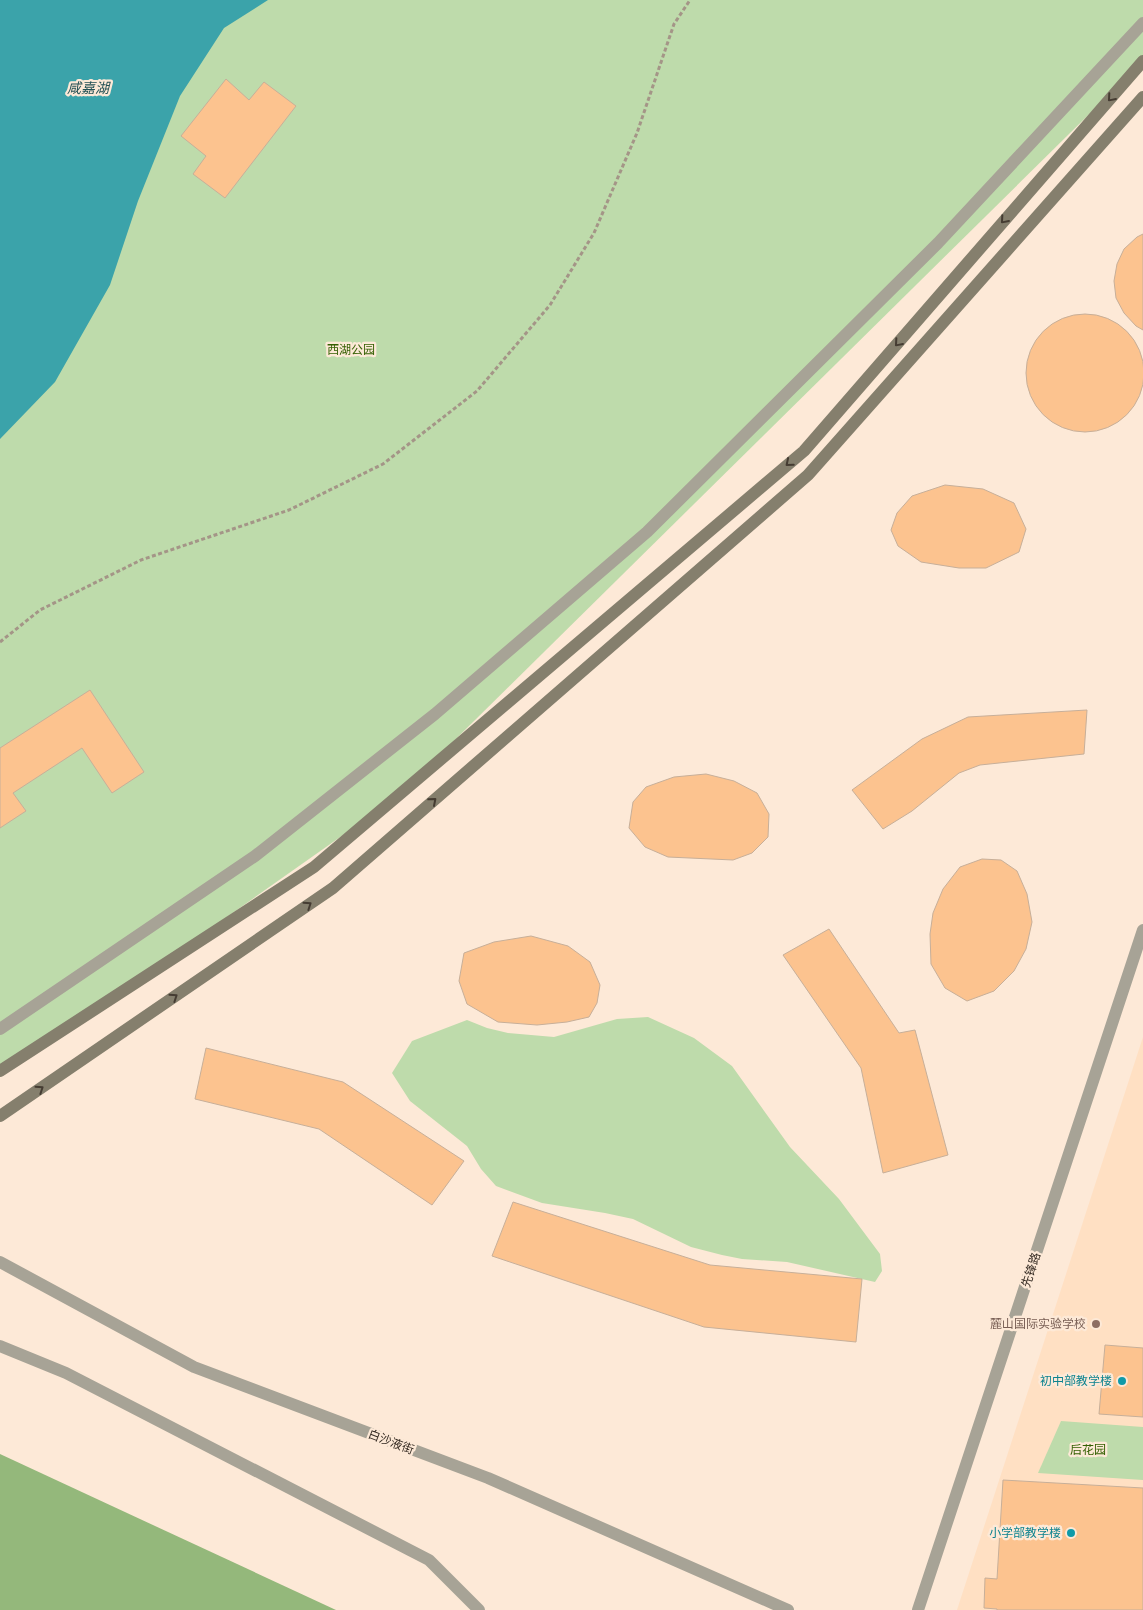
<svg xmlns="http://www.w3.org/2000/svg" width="1143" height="1610" font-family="'Public Sans','Noto Sans SC',sans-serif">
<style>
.built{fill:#ffe0c3}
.green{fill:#bedbab}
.forest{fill:#94b87b}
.water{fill:#3ba3aa}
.building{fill:#fcc38f;stroke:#c7af99}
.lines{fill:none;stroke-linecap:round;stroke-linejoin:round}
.path{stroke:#a49587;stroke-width:3;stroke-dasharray:4 2.5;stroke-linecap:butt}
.street{stroke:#a7a396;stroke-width:12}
.secondary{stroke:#857f6d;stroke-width:12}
.oneway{stroke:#453c32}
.education-dot{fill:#8d6e63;stroke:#fde9d7;stroke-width:2}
.culture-dot{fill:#0f9aa8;stroke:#fde9d7;stroke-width:2}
.labels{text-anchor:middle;stroke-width:4.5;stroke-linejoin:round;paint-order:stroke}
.park-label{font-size:12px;fill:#356003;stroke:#fde9d7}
.street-label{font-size:12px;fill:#352b23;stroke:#fde9d7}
.education-label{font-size:12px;fill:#785e54;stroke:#fde9d7;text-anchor:end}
.culture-label{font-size:12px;fill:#0d838f;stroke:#fde9d7;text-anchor:end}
.water-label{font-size:14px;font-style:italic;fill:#245155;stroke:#fde9d7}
</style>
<rect width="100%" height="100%" fill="#fde9d7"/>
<!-- built -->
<polygon class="built" points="1143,1037 1143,1610 957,1610"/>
<!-- green -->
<g class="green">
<polygon points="0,0 1143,0 1143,59 1138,66 397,797 0,1077"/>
<polygon points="648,1017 694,1038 732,1066 790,1147 839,1199 880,1254 882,1271 875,1282 787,1262 742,1259 722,1255 691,1247 633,1219 605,1213 542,1203 496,1186 481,1169 467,1146 410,1101 392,1073 412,1041 467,1020 487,1028 508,1033 554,1037 617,1019"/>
<polygon points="1061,1421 1143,1427 1143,1480 1038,1473"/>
</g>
<!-- forest -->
<polygon class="forest" points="0,1454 336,1610 0,1610"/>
<!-- water -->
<polygon class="water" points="0,0 268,0 224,28 180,96 138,201 110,285 55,382 0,439"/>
<!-- building -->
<g class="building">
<polygon points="226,79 249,100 264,82 296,106 225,198 193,174 206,156 181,136"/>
<polygon points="1143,234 1143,330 1136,326 1124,313 1116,298 1114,281 1117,264 1124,249 1137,237"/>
<circle cx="1085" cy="373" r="59"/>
<polygon points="945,485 983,489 1014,503 1026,529 1019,552 986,568 959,568 921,562 898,546 891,530 897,513 912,496"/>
<polygon points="90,690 144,772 112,793 82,748 13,793 26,811 0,828 0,748"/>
<polygon points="1087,710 1084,754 980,765 959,773 912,811 883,829 852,790 922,739 968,717"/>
<polygon points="706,774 734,781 757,793 769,814 768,837 752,853 733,860 668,857 645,847 629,828 633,802 646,787 674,777"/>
<polygon points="982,859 1001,860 1017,871 1027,894 1032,922 1026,949 1014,971 994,991 967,1001 945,988 931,964 930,934 933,913 943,889 960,867"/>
<polygon points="829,929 899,1033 915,1030 948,1155 883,1173 861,1068 783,955"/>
<polygon points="531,936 568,946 590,962 600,985 597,1003 589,1017 567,1022 537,1025 498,1022 467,1004 459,981 464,953 494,942"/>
<polygon points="206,1048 343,1082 464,1161 432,1205 319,1129 195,1099"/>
<polygon points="513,1202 710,1265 862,1279 856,1342 704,1327 492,1256"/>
<polygon points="1105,1345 1143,1348 1143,1417 1099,1414"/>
<polygon points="1003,1480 1143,1488 1143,1610 997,1610 997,1609 984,1608 985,1578 997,1579"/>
</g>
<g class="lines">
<!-- path -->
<polyline class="path" points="0,642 40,610 141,560 289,510 383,464 477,391 550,305 594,233 637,133 674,24 690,0"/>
<!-- street -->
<g class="street">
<polyline points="0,1029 255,856 435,714 647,532 938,243 1143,23"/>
<polyline points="0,1262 194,1367 488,1478 788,1610"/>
<polyline points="0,1346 66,1373 429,1560 479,1610"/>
<polyline points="918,1610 1143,930"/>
</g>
<!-- secondary -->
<g class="secondary">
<polyline points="0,1071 314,867 804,451 1143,61"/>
<polyline points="0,1116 333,888 808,475 1143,97"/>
</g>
</g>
<!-- one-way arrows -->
<defs><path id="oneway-chevron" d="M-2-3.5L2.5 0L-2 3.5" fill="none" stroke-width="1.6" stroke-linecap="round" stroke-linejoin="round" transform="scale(1.25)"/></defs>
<g class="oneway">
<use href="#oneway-chevron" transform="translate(1111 98) rotate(131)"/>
<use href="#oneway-chevron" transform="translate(1004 220) rotate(131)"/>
<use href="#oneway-chevron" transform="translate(898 343) rotate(131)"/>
<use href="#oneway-chevron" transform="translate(789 463) rotate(140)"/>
<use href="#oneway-chevron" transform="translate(433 801) rotate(-41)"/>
<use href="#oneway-chevron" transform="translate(308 905) rotate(-34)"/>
<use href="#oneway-chevron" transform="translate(174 997) rotate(-34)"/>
<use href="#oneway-chevron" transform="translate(40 1089) rotate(-34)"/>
</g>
<!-- markers -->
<circle class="education-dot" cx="1096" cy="1324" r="5"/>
<g class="culture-dot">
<circle cx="1122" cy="1381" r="5"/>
<circle cx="1071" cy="1533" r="5"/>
</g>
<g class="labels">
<!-- park labels -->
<g class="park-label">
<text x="351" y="354">西湖公园</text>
<text x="1088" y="1454">后花园</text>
</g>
<!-- street labels -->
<g class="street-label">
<text transform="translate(1031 1270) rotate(-72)" y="4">先锋路</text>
<text transform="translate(391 1442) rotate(21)" y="4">白沙液街</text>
</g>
<!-- education labels -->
<g class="education-label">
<text x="1086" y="1328">麓山国际实验学校</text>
</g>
<!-- culture labels -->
<g class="culture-label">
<text x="1112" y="1385">初中部教学楼</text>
<text x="1061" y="1537">小学部教学楼</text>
</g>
<!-- water labels -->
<g class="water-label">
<text x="88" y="93">咸嘉湖</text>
</g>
</g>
</svg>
